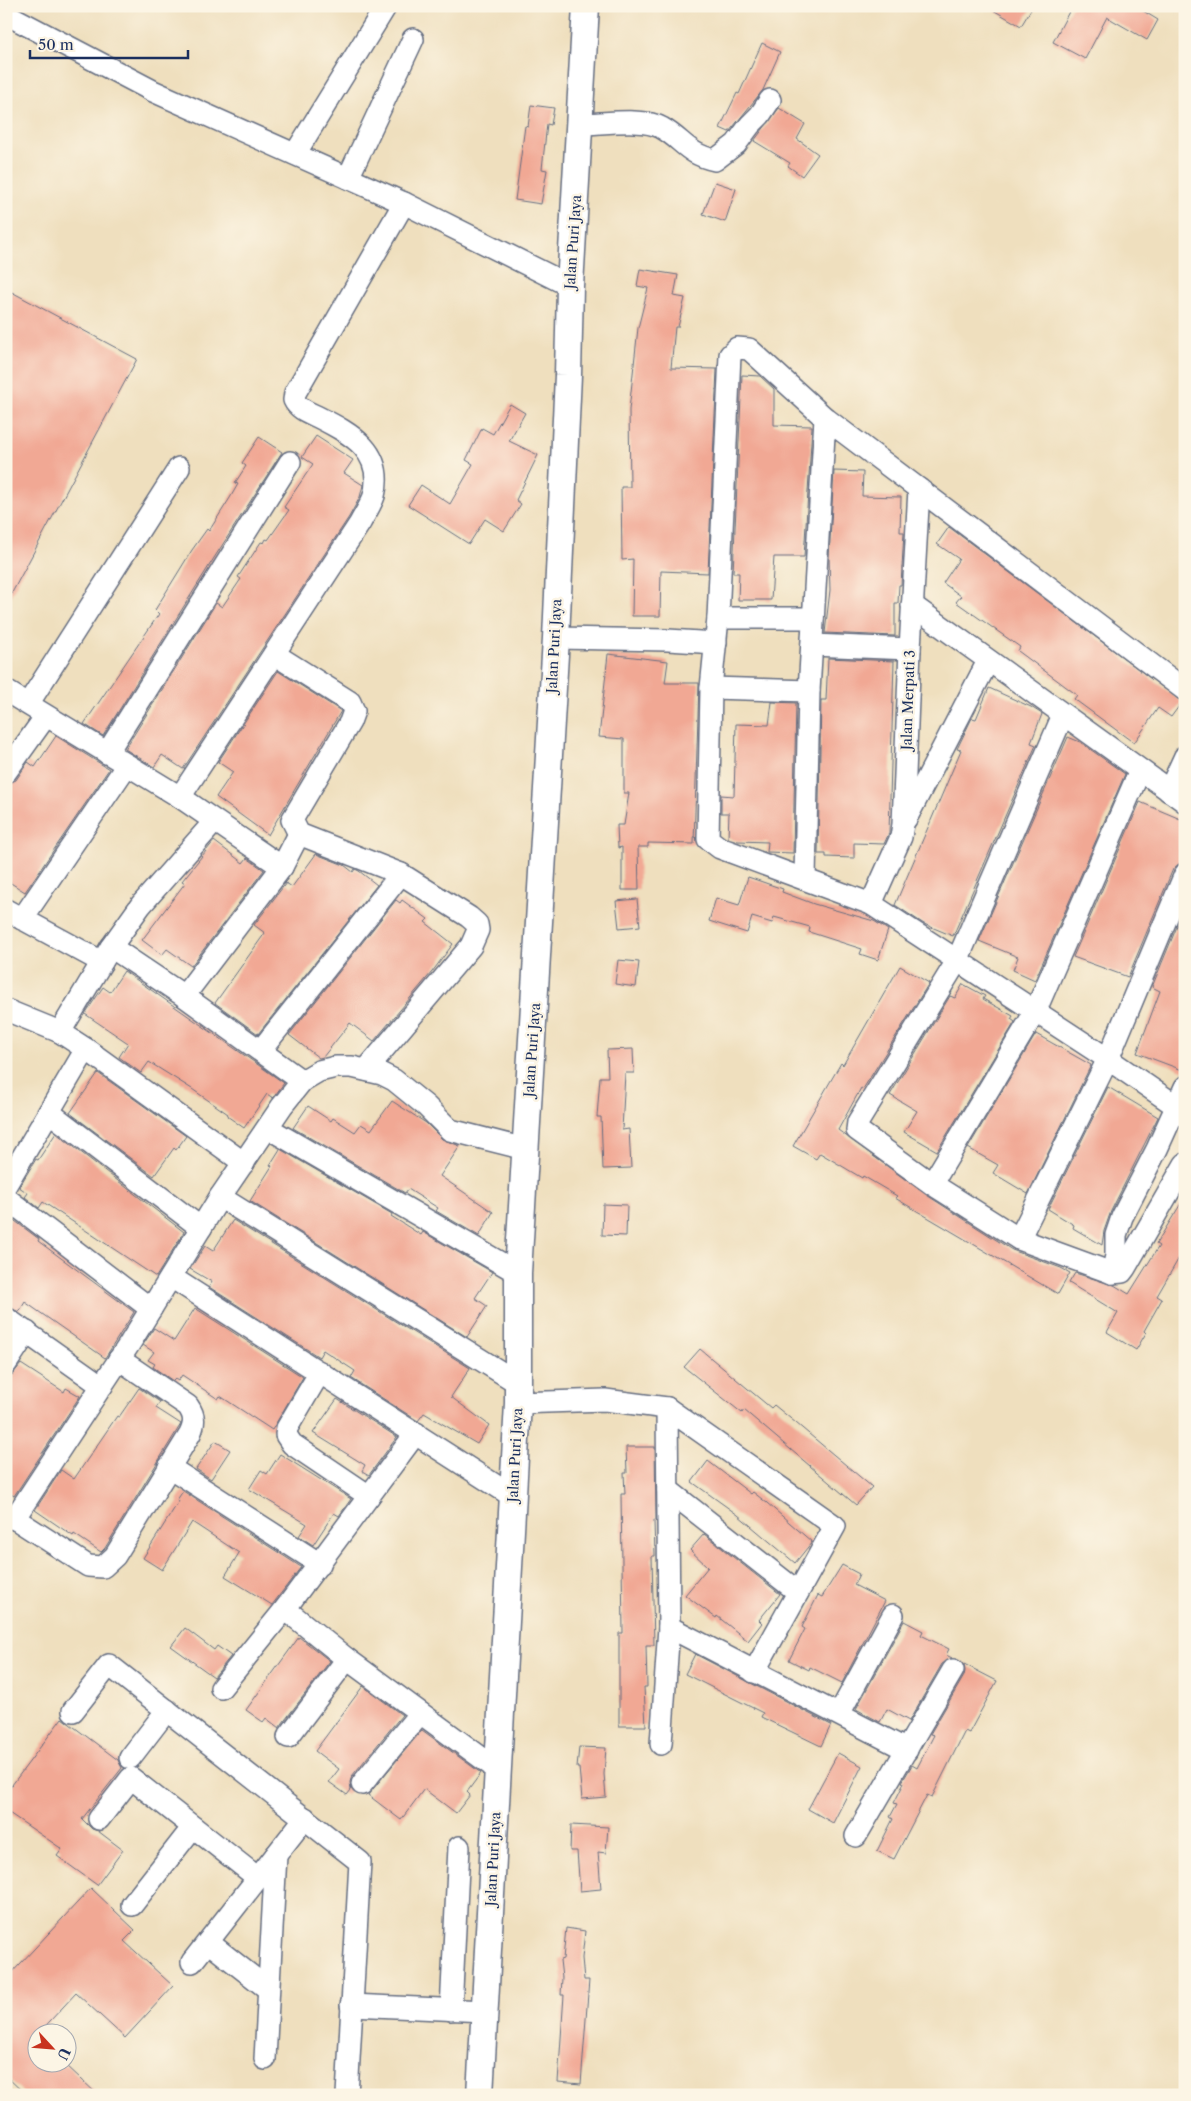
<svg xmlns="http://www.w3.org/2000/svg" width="1191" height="2101" font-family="'Libre Caslon Text',serif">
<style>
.building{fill:#f1a894}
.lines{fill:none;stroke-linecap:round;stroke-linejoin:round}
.minor-casing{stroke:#656d80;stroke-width:24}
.tertiary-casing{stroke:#656d80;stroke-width:29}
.minor{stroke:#fff;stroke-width:21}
.tertiary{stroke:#fff;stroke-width:26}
.labels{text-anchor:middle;stroke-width:5;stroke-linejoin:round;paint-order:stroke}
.street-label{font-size:14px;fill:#1b2f5e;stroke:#fcf5e5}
</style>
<rect width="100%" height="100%" fill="#fcf5e5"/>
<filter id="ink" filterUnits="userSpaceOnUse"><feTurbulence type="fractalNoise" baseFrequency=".02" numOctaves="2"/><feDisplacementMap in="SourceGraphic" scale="10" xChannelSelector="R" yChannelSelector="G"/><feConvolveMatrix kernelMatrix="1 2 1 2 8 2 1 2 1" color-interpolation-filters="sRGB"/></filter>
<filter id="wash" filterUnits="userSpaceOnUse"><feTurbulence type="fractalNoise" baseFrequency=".0096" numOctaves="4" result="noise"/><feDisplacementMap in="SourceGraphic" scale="20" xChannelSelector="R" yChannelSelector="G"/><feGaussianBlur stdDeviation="1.12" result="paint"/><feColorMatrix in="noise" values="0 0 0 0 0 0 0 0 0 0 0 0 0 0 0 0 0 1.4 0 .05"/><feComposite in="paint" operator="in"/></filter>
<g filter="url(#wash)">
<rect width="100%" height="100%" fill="#efdfbe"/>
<g id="blocks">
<!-- building -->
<g class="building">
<polygon points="986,6 1033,6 1021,26"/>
<polygon points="1072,6 1135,6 1158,20 1147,40 1107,17 1085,59 1053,42"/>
<polygon points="762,43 780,52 763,90 729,132 720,128 737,93 739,94"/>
<polygon points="531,105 554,108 551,125 547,124 542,169 547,170 541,204 515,200 525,126 528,127"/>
<polygon points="779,108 805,124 797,139 818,154 802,176 788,166 790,163 754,141"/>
<polygon points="715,182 736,189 725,222 703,214"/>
<polygon points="640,269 678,275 674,296 685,298 678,327 675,327 671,368 717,369 708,573 661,571 660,616 632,616 633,559 622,560 621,487 630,487 629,410 638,328 648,288 637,286"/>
<polygon points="6,289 137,359 6,604"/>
<polygon points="742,375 760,376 774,389 774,425 812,426 804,557 774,557 771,600 738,600 739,573 733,573"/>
<polygon points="510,404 525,413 509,441 538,455 516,500 521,504 504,531 485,519 469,544 408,505 421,485 450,504 473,464 466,460 482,428 493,434"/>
<polygon points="316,436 353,460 344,473 363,485 360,497 349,517 183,769 162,755 154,767 125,749 216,603 222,607 241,579 238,577 261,542 264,543 266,539 268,540 289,510 284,507 313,464 302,457"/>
<polygon points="259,437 282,452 214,558 103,736 84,724 159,614 155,610 192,550 207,529 209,531 230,498 238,484 235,483 246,466 242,463"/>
<polygon points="834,471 863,472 862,496 901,497 900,532 904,532 903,549 901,585 899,585 898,603 895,603 895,636 825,633 830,590 829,558"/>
<polygon points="949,527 1182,702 1171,717 1158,708 1134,743 1074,699 1077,695 1018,651 1020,647 956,602 961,596 943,583 959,559 937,544"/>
<polygon points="608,654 668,661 665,683 699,683 694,844 648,843 648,847 638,847 639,890 622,890 622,847 618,848 617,825 624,825 629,793 624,793 624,739 599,737"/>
<polygon points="828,658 894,661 889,833 884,844 854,843 854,858 826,857 826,854 818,854 821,700 826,700"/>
<polygon points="278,671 341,711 268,835 216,797 233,772 218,762"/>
<polygon points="989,688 1031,707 1042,714 1031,743 1036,745 953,936 924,924 895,905 961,750 957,749 972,718 976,719"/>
<polygon points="772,702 796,703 793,853 767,852 768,842 738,841 728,838 729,813 721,813 721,795 734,796 736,724 769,725"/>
<polygon points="56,736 109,769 25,892 6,880 6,784 16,780 28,762 35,767"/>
<polygon points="1068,737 1080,742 1125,774 1035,980 1013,970 1018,957 979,941"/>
<polygon points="1140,802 1185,821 1185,853 1180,863 1173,869 1128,977 1073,957"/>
<polygon points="214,841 243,863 247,858 264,870 191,966 167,949 162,955 142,940 185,883 182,881"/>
<polygon points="316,854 344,865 353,872 355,869 359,871 377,885 258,1034 215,1003 265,933 254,925 286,883 292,887"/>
<polygon points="748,877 783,889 782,892 814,904 874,921 888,930 878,960 860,954 862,949 809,932 810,927 774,917 772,923 752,917 747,933 709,921 716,898 739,905"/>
<polygon points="637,899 640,926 619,928 616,901"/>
<polygon points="396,900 400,903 402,900 428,919 425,922 453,944 432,972 374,1041 350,1023 323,1057 319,1058 289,1035"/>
<polygon points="1185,907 1185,1071 1137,1053 1160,991 1152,987"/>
<polygon points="618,960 639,962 636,987 615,984"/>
<polygon points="900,966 929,983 863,1089 861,1088 838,1130 925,1194 1012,1250 1061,1268 1070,1273 1058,1294 895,1198 897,1196 863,1176 862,1178 820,1153 816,1159 793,1146 841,1063 843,1065"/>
<polygon points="124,971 284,1083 273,1098 267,1094 244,1128 227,1116 228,1114 192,1089 149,1062 141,1073 119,1057 128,1043 85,1014 103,987 110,992"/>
<polygon points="963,984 985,996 983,999 1013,1016 1011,1019 1015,1022 937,1151 904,1132 917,1111 890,1095 950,996 955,998"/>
<polygon points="1036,1034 1091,1065 1028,1194 993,1173 998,1165 968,1148"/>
<polygon points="633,1049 634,1073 625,1073 622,1130 629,1129 631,1168 603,1169 601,1117 597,1117 600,1077 608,1077 607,1050"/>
<polygon points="98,1073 186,1136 176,1150 174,1148 154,1176 70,1113"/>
<polygon points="1108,1087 1158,1117 1111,1211 1104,1231 1102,1245 1073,1228 1074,1225 1048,1209"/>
<polygon points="392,1101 426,1123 442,1139 460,1146 440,1176 493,1212 479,1236 436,1211 438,1208 408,1189 405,1193 293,1128 308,1106 331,1121 333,1118 355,1132 361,1124 371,1130"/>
<polygon points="56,1133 184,1232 156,1277 43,1202 39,1208 25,1197 28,1193 19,1187 36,1159 38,1160"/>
<polygon points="280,1149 392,1214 391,1216 421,1235 423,1232 492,1272 475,1298 487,1306 467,1337 250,1201 272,1166 270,1165"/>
<polygon points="1185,1197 1185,1262 1179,1258 1157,1296 1162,1299 1144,1331 1146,1333 1136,1350 1107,1332 1118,1313 1069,1283 1075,1273 1114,1285 1129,1294 1159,1246 1156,1244"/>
<polygon points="603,1204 627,1205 626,1236 602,1235"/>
<polygon points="11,1218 39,1239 38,1241 134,1312 105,1358 25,1302 19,1312 6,1306 6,1225"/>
<polygon points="233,1220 470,1368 451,1397 489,1425 477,1444 424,1413 418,1421 351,1378 355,1371 323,1350 319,1357 209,1287 212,1282 190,1269 205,1246 213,1251"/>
<polygon points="195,1308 303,1377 272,1430 220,1396 218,1399 182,1375 178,1381 175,1379 173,1381 153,1367 155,1364 148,1360 154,1352 143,1345 154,1328 174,1341"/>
<polygon points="700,1349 771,1408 774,1405 796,1423 872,1487 856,1505 744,1410 742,1413 684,1367"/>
<polygon points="21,1364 64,1392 66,1388 80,1396 14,1496 6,1491 6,1376 12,1375"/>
<polygon points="139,1388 160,1402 156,1408 181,1424 105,1548 101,1552 74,1534 73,1536 35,1510 61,1470 74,1479 117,1416 119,1417"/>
<polygon points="337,1399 397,1437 369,1475 362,1471 365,1465 313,1433"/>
<polygon points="215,1441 230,1450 211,1479 196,1469"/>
<polygon points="626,1447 655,1447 656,1521 654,1520 655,1556 652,1556 654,1645 646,1645 647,1687 644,1687 646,1726 619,1726 619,1633 623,1633 621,1494 625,1494 624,1473 627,1473"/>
<polygon points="280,1454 351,1499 339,1516 334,1513 313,1545 299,1536 307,1524 249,1489 261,1470 267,1474"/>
<polygon points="708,1461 751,1494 753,1492 767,1503 812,1542 795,1563 738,1515 692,1482"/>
<polygon points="183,1491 301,1567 272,1605 225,1576 239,1553 192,1522 162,1570 143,1558 179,1501 177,1500"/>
<polygon points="704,1534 780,1594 759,1620 762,1623 748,1641 717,1616 716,1618 685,1595 708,1567 690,1550"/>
<polygon points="842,1565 859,1574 854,1585 885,1601 842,1683 810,1667 809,1670 789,1660 805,1629 802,1627 818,1595 822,1597"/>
<polygon points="904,1621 923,1631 921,1635 949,1649 946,1655 952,1658 942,1664 909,1721 887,1709 880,1722 856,1709"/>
<polygon points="185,1628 214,1650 217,1646 231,1656 214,1677 171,1646"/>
<polygon points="299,1637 330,1661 279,1728 266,1718 263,1722 246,1710"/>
<polygon points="695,1654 831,1725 821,1746 761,1717 763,1713 685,1674"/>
<polygon points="964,1664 997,1681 969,1733 965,1731 932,1797 927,1795 894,1859 877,1851 893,1819 890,1817 897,1804 894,1803 904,1783 902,1782 912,1765 917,1768 934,1735 930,1734 964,1676 965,1671"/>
<polygon points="363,1686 402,1715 352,1776 350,1782 351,1790 347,1795 329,1782 339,1769 315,1751"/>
<polygon points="62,1718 118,1760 122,1768 82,1819 92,1829 98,1831 123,1850 97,1885 57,1856 62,1849 6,1811 6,1793"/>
<polygon points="422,1730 481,1773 467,1792 470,1795 456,1813 424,1789 401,1820 368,1795"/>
<polygon points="579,1747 606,1748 604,1774 606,1797 582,1799 579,1768 577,1768"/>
<polygon points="838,1753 862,1766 833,1823 808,1809"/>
<polygon points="571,1825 608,1827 606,1853 598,1852 601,1889 580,1891 577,1851 570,1851"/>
<polygon points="91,1888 135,1930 124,1941 173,1986 125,2038 76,1993 38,2034 38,2064 65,2064 98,2095 26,2095 6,2076 6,1979"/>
<polygon points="566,1928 585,1931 582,1958 584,1980 589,1980 581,2084 558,2082 564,1995 561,1995 562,1978 560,1960 563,1959"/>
</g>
</g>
</g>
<g filter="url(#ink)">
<use href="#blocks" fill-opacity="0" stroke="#656d80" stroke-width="1"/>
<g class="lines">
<defs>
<g id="minor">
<polyline points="6,14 153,91 404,203 570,286"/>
<path d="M 581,124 C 602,124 644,117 662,128 C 683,140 687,154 715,160 L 736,144 L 750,125 L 760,115 L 770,100"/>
<polyline points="295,154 386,6"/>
<polyline points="348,178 413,39"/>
<polyline points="912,605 1185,802"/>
<polyline points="718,618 813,618"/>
<polyline points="556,638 668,640 716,643"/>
<polyline points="812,645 910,649"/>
<polyline points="274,654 350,702 354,711 350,722 292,820 299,834 401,874 469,917 477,924 478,930 471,946 366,1070"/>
<polyline points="711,688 809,691"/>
<polyline points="1185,690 825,418 749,349 737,348 730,355 718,618 711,688 708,839 720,848 871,904 1108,1059 1185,1112"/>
<polyline points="6,691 180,797 282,867"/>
<polyline points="28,704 179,468"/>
<polyline points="1063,715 957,961 858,1122 857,1130 932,1184 1019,1239 1112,1273 1122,1272 1125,1268 1185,1164"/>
<polyline points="107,753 290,462"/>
<polyline points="6,772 46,716"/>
<polyline points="1169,791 1185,756"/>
<path d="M 180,797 L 360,523 C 364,515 371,505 374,496 C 385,452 352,434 318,417 C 310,413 298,409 294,400 L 295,393 L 404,203"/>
<polyline points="906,819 988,661"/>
<polyline points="805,878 809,691 825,418"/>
<polyline points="871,904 901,837 903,824 910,649 919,489"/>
<polyline points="6,910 102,962"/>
<polyline points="22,919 127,765"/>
<polyline points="111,947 184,996 302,1081"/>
<polyline points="184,996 282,867 299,834"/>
<polyline points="6,1010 60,1032 86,1049 244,1163"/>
<polyline points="60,1032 111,947 141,905 214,822"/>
<polyline points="261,1050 401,874"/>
<polyline points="49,1112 201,1228"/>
<polyline points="268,1128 518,1273"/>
<polyline points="932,1184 1035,1012 1140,770"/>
<polyline points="6,1185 86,1049"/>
<polyline points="220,1197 518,1383"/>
<polyline points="6,1198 151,1309"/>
<polyline points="1019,1239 1108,1059 1185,874"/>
<polyline points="1112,1273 1116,1256 1116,1235 1122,1217 1157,1149 1185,1087"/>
<polyline points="171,1277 512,1496"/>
<polyline points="6,1318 102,1386"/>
<polyline points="6,1364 27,1332"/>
<polyline points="320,1372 287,1428 286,1435 292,1444 369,1496"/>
<polyline points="518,1403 605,1400 667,1408 835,1526 754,1672"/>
<polyline points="169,1467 320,1564"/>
<polyline points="668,1490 798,1592"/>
<path d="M 6,1513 L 88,1566 L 103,1567 L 115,1556 L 190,1434 C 195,1423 195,1416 188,1406 L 119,1359"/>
<polyline points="14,1519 130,1343 220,1197 282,1106 302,1081 319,1071 336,1067 352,1067 382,1074 394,1080 426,1106 450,1130 525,1149"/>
<polyline points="285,1609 347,1659 498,1770"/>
<polyline points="669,1627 907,1750"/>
<polyline points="221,1688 285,1609 416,1433"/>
<polyline points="73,1711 109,1665 360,1862 347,2095"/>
<polyline points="839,1714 893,1615"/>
<polyline points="288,1737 347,1659"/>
<polyline points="661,1744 669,1627 667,1408"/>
<polyline points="130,1758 167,1710"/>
<polyline points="362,1784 420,1713"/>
<polyline points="99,1819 131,1778 258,1878"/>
<polyline points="856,1836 953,1670"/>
<polyline points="132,1905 193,1827"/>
<polyline points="208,1942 268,1989"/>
<polyline points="192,1962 305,1818"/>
<polyline points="351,2005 485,2011"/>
<polyline points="451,2010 459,1847"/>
<polyline points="265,2059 276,1855"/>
</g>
<polyline id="tertiary" points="480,2095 518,1403 518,1273 556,638 568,375 570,286 586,6"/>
</defs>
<!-- minor casing -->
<use href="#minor" class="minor-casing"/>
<!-- tertiary casing -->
<use href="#tertiary" class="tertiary-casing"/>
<!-- minor -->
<use href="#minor" class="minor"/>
<!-- tertiary -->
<use href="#tertiary" class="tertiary"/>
</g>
</g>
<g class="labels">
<!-- street labels -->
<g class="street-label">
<text transform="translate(573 242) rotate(-86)" y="5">Jalan Puri Jaya</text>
<text transform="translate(554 646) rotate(-87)" y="5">Jalan Puri Jaya</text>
<text transform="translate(908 700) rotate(-88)" y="5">Jalan Merpati 3</text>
<text transform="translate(532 1050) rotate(-86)" y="5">Jalan Puri Jaya</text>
<text transform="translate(515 1455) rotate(-87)" y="5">Jalan Puri Jaya</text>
<text transform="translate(493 1859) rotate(-87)" y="5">Jalan Puri Jaya</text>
</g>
</g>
<!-- margin -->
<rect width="1191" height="2101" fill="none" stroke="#fcf5e5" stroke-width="25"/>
<!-- north arrow -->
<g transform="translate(52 2048) rotate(116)"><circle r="24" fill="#fcf5e5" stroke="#a2a6af"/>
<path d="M0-4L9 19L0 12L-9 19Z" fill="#c8321e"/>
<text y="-8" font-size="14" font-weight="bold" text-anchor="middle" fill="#1b2f5e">U</text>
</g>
<!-- scale -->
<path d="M30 50v8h158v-8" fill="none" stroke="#1b2f5e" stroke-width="2.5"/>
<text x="38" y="50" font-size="15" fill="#1b2f5e" stroke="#fcf5e5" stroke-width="4" paint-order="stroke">50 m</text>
</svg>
